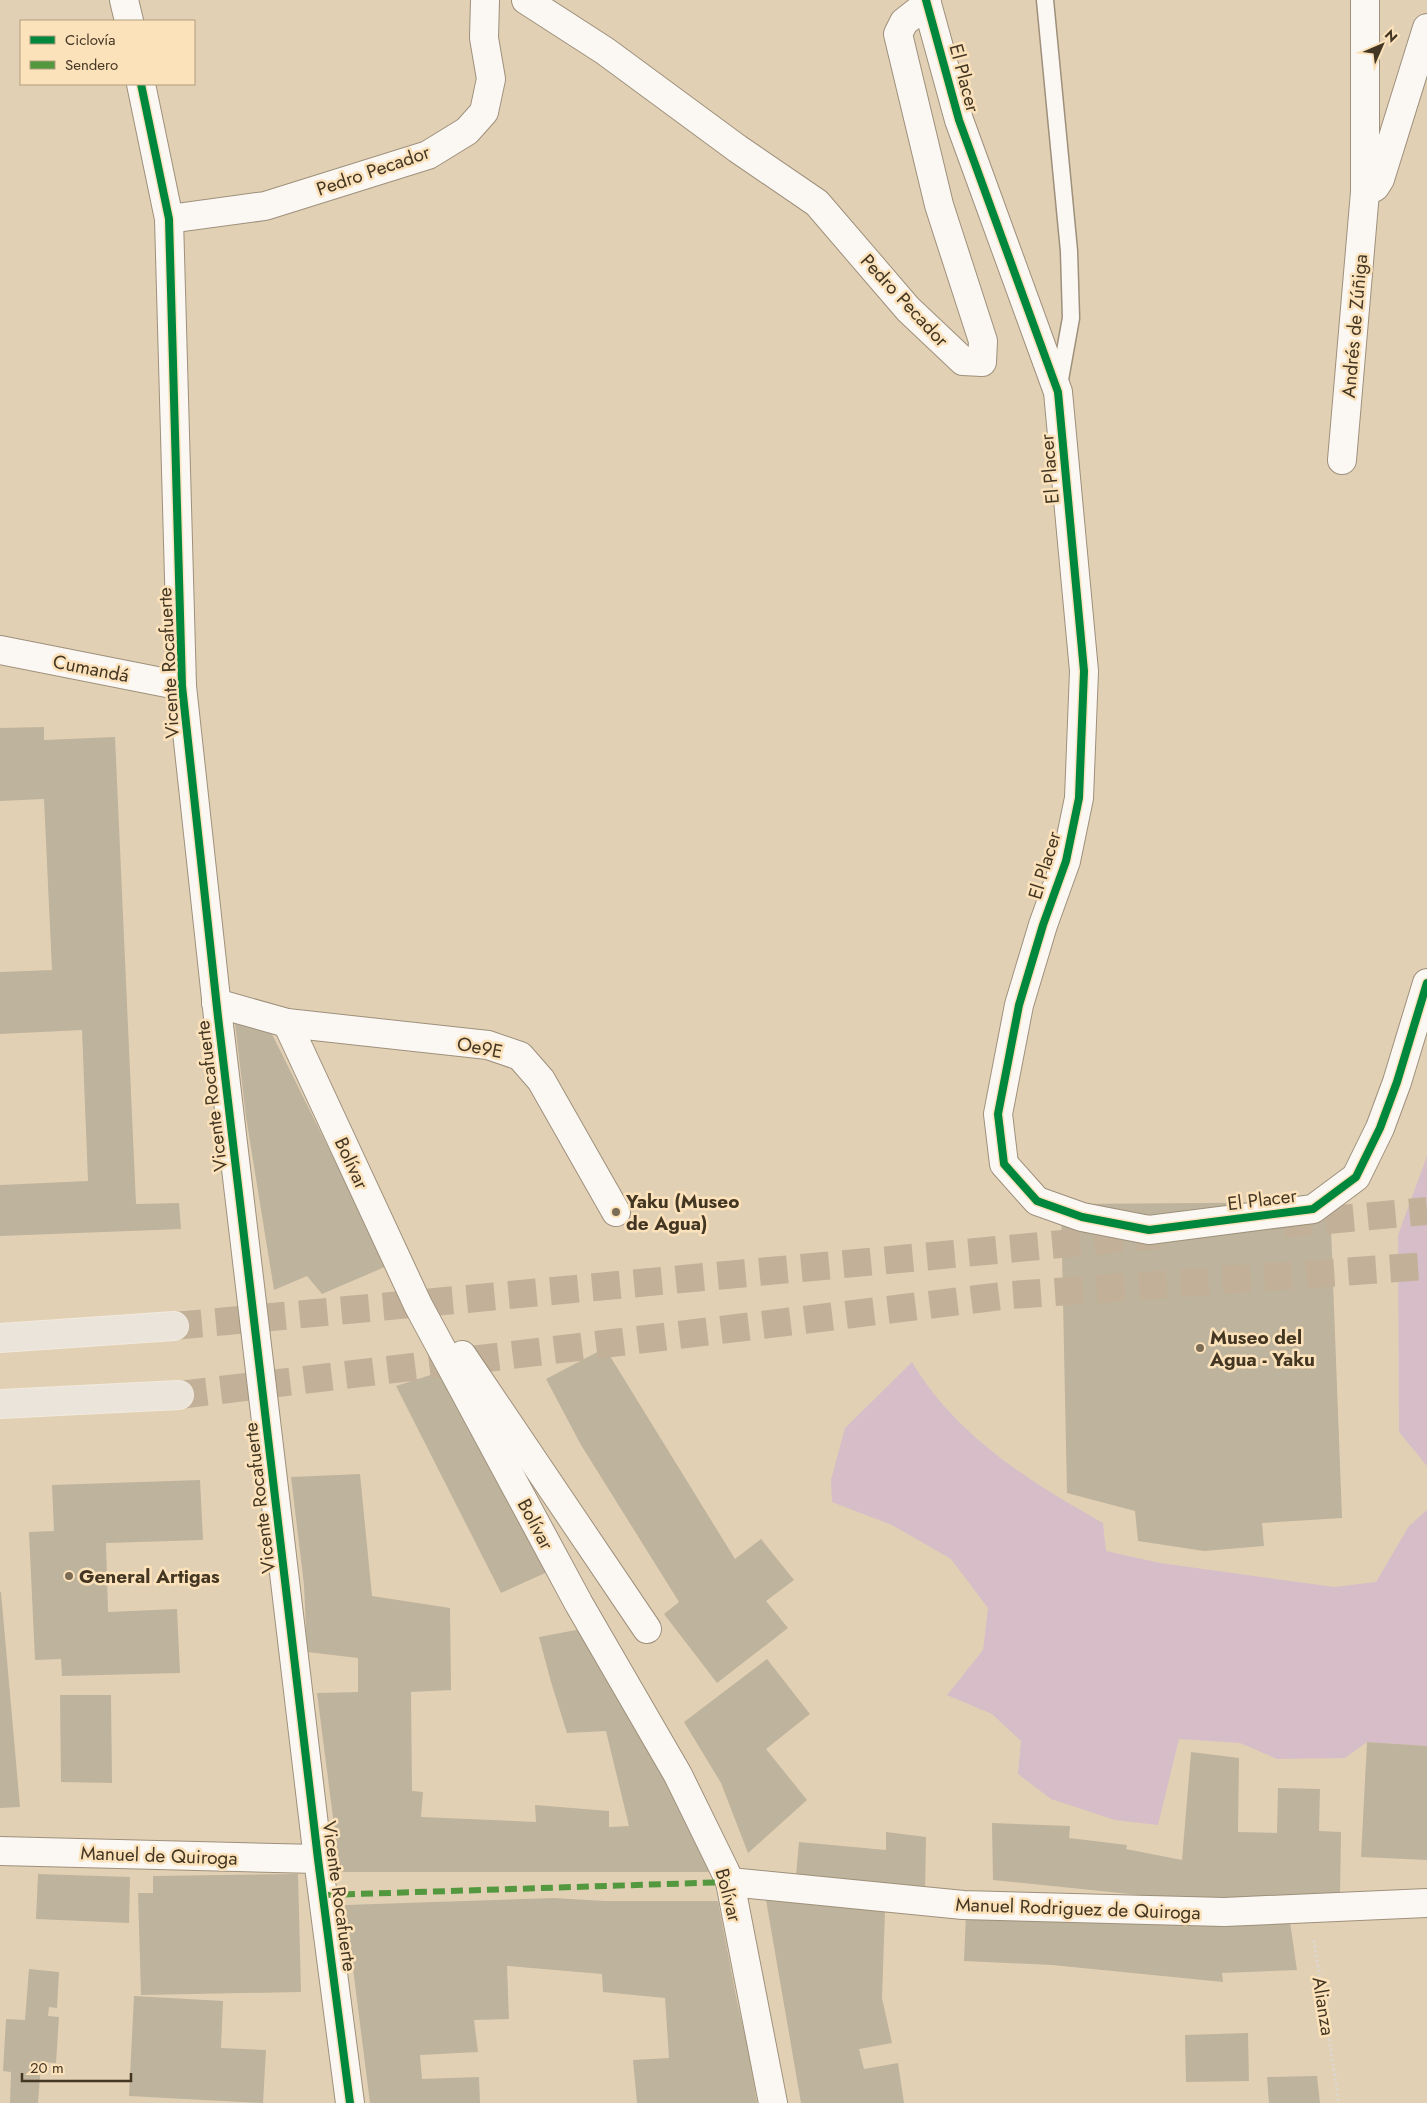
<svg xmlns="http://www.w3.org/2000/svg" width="1427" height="2103" font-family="Jost,sans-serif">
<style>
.green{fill:#d6bdc8}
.building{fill:#beb39c}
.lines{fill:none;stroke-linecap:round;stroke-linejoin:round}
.primary-tunnel{stroke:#c2b198;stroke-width:28;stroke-dasharray:28 14;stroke-linecap:butt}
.lane-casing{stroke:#9e907b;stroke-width:19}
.street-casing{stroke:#9e907b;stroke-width:30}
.primary-casing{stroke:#f2eade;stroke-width:30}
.path{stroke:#dcd6cd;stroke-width:3;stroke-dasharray:2.5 2.5;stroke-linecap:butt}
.lane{stroke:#fbf8f4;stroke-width:16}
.street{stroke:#fbf8f4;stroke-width:28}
.primary{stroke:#eae4da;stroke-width:28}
.quiet{stroke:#53983e;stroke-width:6;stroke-dasharray:12 6;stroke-linecap:butt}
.cycleway-casing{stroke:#fce2bb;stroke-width:11}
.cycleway{stroke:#00873e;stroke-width:8}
.poi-dot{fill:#7b6c55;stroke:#fce2bb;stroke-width:2}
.labels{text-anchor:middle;stroke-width:5;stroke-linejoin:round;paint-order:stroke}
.street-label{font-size:19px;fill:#433622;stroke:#fce2bb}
.poi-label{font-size:19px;font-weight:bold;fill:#433622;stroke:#fce2bb;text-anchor:start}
</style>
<rect width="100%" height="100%" fill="#e2d0b5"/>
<!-- green -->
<g class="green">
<polygon points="1427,1156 1427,1466 1399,1432 1398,1235"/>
<path d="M 912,1362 C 956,1436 1030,1482 1103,1523 L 1106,1551 L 1160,1563 L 1334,1587 L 1376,1582 L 1409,1526 L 1427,1510 L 1427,1746 L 1367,1742 L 1345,1758 L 1277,1759 L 1240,1743 L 1179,1739 L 1158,1825 L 1115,1820 L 1051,1799 L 1018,1774 L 1021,1741 L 992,1714 L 947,1695 L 983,1650 L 988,1608 L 951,1559 L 892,1525 L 832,1502 L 831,1480 L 845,1428 Z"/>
</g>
<!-- building -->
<g class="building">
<polygon points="44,727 44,740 115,737 136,1204 179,1203 181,1229 0,1236 0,1185 88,1181 82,1030 0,1034 0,972 52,970 44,799 0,801 0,728"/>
<polygon points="234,1015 267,1024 387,1266 322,1294 307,1276 274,1290 246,1117"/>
<polygon points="1330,1202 1342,1518 1262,1523 1264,1546 1204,1551 1138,1541 1135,1511 1067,1493 1061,1204"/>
<polygon points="605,1348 735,1559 761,1539 794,1580 766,1601 788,1628 717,1683 664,1614 679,1602 581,1445 546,1379"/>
<polygon points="443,1371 554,1569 501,1593 396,1386"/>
<polygon points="360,1474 372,1596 450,1608 451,1690 411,1692 412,1791 423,1792 421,1817 536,1822 535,1805 609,1811 609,1827 629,1826 606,1731 567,1733 551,1682 539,1637 587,1628 613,1674 711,1872 340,1872 317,1693 358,1692 358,1658 307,1652 304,1585 291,1477"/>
<polygon points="200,1480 203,1540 106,1543 108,1612 177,1609 180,1673 62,1676 61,1659 35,1660 29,1532 54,1531 52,1485"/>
<polygon points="0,1592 1,1592 20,1807 0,1808"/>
<polygon points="767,1659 810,1714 766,1749 807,1800 748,1853 721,1783 684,1722"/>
<polygon points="60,1695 111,1695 112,1783 61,1782"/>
<polygon points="1367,1742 1427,1746 1427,1860 1361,1857"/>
<polygon points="1191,1752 1239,1758 1238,1832 1277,1833 1278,1788 1320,1789 1319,1831 1341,1832 1340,1899 1178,1899 993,1880 992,1823 1070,1826 1069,1838 1127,1845 1126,1849 1182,1860"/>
<polygon points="886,1832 926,1837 925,1892 796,1876 799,1842 886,1850"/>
<polygon points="38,1874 130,1877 129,1923 36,1919"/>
<polygon points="298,1874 301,1992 141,1995 138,1893 153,1893 153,1876"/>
<polygon points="554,1898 604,1901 718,1901 737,2001 749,2053 757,2103 637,2103 633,2060 669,2058 665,1998 603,1992 602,1974 507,1966 509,2019 474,2020 478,2052 420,2055 422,2079 479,2077 480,2103 370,2103 345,1905"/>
<polygon points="766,1900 885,1911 882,1998 892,2043 859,2049 864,2069 898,2063 904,2103 801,2103"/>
<polygon points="966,1913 1290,1922 1297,1970 1222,1973 1223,1982 1052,1965 964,1961"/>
<polygon points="29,1969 59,1972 57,2008 49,2007 48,2016 59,2017 56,2063 41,2062 38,2103 10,2103 11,2072 3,2071 6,2019 25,2020"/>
<polygon points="134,1996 223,2001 221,2048 266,2050 263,2103 129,2096"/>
<polygon points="1248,2033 1249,2081 1186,2082 1185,2035"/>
<polygon points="1317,2076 1320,2103 1269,2103 1267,2077"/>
</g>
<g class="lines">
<!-- primary-tunnel -->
<g class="primary-tunnel">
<polyline points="1284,1224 1427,1211"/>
<polyline points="174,1326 1159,1235"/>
<polyline points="179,1395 1011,1295 1427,1266"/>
</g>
<defs>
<polyline id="lane" points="1045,0 1069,251 1071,318 1059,385"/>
<g id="street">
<polyline points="124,0 129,21"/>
<polyline points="526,0 605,51 738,149 817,203 908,309 963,361 982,362 983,341 939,205 898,34 904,22 927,4"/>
<polyline points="926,0 959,120 1058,392 1084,671 1079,798 1066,861 1043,925 1019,1005 998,1114 1004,1164 1037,1201 1082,1217 1149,1230 1313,1209 1356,1177 1380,1128 1397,1082 1427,983"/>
<polyline points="141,84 169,219 182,686 218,1017 318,1859 350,2103"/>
<polyline points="1365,192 1375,187 1380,179 1427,28"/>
<polyline points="169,219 265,206 428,155 467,131 484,112 491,79 484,38 485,0"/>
<polyline points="1342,460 1365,192 1365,0"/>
<polyline points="0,650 182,686"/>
<polyline points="216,1003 287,1023 488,1045 520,1056 541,1080 616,1212"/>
<polyline points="287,1023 418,1305 579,1604 678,1775 725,1871 730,1882 773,2103"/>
<polyline points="462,1355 647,1629"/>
<polyline points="0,1851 318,1859"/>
<polyline points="730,1882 963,1905 1224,1912 1427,1903"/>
</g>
<g id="primary">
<polyline points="0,1338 174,1326"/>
<polyline points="0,1404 179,1395"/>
</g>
</defs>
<!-- lane casing -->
<use href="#lane" class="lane-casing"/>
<!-- street casing -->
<use href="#street" class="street-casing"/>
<!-- primary casing -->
<use href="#primary" class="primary-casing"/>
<!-- path -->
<polyline class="path" points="1314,1940 1339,2103"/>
<!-- lane -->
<use href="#lane" class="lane"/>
<!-- street -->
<use href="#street" class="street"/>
<!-- primary -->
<use href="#primary" class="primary"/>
<!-- quiet -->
<polyline class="quiet" points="325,1895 730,1882"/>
<defs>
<g id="cycleway">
<polyline points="926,0 959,120 1058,392 1084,671 1079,798 1066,861 1043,925 1019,1005 998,1114 1004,1164 1037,1201 1082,1217 1149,1230 1313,1209 1356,1177 1380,1128 1397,1082 1427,983"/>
<polyline points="141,84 169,219 182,686 218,1017 318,1859 350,2103"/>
</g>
</defs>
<!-- cycleway casing -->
<use href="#cycleway" class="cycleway-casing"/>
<!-- cycleway -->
<use href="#cycleway" class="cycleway"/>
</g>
<!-- markers -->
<g class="poi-dot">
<circle cx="616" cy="1212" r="5"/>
<circle cx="1200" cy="1348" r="5"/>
<circle cx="69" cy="1576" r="5"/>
</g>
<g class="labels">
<!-- street labels -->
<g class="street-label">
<text transform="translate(965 78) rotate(75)" y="7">El Placer</text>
<text transform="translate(373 170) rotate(-19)" y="7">Pedro Pecador</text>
<text transform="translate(905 300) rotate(47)" y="7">Pedro Pecador</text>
<text transform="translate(1354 326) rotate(-85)" y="7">Andrés de Zúñiga</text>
<text transform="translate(1049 469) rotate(-95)" y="7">El Placer</text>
<text transform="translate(168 663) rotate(-93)" y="7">Vicente Rocafuerte</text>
<text transform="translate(91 668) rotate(11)" y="7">Cumandá</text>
<text transform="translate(1044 865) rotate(-73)" y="7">El Placer</text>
<text transform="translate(480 1047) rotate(11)" y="7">Oe9E</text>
<text transform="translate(211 1096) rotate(-97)" y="7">Vicente Rocafuerte</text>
<text transform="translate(352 1163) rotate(65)" y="7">Bolívar</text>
<text transform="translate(1262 1199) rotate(-7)" y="7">El Placer</text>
<text transform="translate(259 1498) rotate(-97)" y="7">Vicente Rocafuerte</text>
<text transform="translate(536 1524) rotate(62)" y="7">Bolívar</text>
<text transform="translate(159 1855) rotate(2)" y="7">Manuel de Quiroga</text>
<text transform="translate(729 1895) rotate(75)" y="7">Bolívar</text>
<text transform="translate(340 1896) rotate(82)" y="7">Vicente Rocafuerte</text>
<text transform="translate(1078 1908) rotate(2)" y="7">Manuel Rodriguez de Quiroga</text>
<text transform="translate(1324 2006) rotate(81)" y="7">Alianza</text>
</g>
<!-- poi labels -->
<g class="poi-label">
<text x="626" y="1208">Yaku (Museo<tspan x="626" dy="22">de Agua)</tspan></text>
<text x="1210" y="1344">Museo del<tspan x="1210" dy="22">Agua - Yaku</tspan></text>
<text x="79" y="1583">General Artigas</text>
</g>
</g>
<!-- legend -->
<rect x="20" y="20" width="175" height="65" fill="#fce2bb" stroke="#b29d7e"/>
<rect x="30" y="36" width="25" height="8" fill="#00873e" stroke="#b29d7e"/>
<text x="65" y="45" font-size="15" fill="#433622">Ciclovía</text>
<rect x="30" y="61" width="25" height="8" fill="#53983e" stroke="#b29d7e"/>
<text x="65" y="70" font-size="15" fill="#433622">Sendero</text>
<!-- north arrow -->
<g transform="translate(1382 45) rotate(45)" stroke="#fce2bb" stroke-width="4" paint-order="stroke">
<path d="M0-4L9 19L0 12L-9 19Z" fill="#433622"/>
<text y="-8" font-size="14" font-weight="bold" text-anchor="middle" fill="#433622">N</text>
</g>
<!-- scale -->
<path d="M22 2073v8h109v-8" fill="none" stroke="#433622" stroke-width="2.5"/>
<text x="30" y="2073" font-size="15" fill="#433622" stroke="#fce2bb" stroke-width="4" paint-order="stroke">20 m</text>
</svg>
